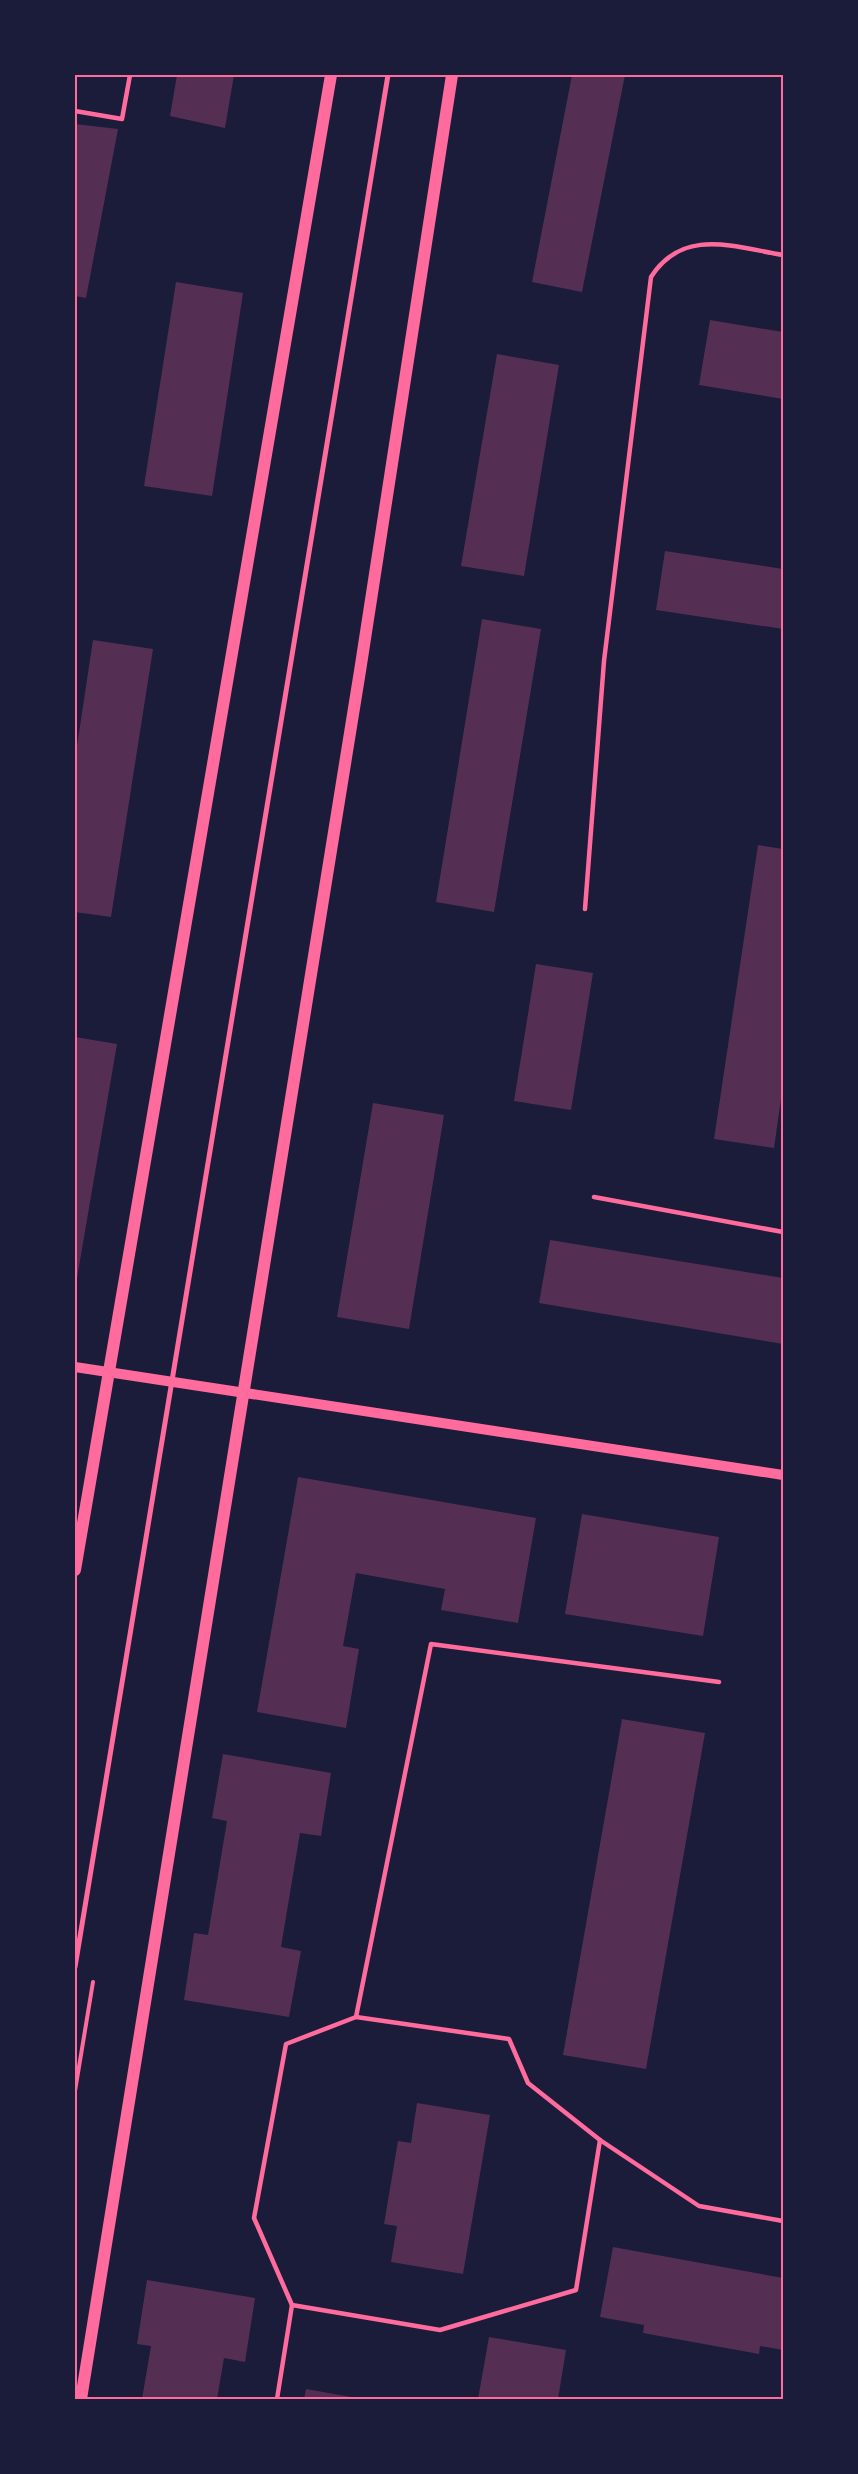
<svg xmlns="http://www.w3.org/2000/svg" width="858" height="2474" font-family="'PT Sans',sans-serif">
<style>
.building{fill:#542f53}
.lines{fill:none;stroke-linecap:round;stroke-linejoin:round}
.path{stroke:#ff6b9d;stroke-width:4}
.service{stroke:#ff6b9d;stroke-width:4.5}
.pedestrian{stroke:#ff6b9d;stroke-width:5}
.tertiary{stroke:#ff6b9d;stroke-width:10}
.secondary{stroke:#ff6b9d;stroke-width:12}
.neatline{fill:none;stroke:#ff6b9d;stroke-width:2}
</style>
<rect width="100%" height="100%" fill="#1b1b3a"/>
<!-- building -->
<g class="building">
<polygon points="177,75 234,75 225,128 170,116"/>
<polygon points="572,75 625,75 582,292 532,282"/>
<polygon points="75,124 118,129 86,298 75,296"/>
<polygon points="176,282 243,293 212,496 144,486"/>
<polygon points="710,320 783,332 783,399 699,385"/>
<polygon points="497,354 559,365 524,576 461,566"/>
<polygon points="665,551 783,569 783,629 656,610"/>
<polygon points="482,619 541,629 494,912 436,902"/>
<polygon points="93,640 153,649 111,917 75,912 75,759"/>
<polygon points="758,845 783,849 783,1085 774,1148 714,1139"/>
<polygon points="536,964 593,973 571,1110 514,1101"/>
<polygon points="75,1037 117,1044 76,1284 75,1284"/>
<polygon points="373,1103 444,1115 409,1329 337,1317"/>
<polygon points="550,1240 783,1278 783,1344 539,1303"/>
<polygon points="298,1477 536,1518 518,1623 441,1610 445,1589 356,1573 343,1646 359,1649 346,1728 257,1712"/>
<polygon points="582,1514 719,1537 703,1636 565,1614"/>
<polygon points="622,1719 705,1733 646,2069 563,2055"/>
<polygon points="223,1754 331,1773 321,1836 300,1833 281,1947 301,1951 289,2017 184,2000 194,1933 208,1935 227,1821 212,1818"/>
<polygon points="417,2103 490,2115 463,2274 391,2262 397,2226 384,2224 398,2141 411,2143"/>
<polygon points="613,2247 783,2278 783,2350 760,2346 759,2354 643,2333 644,2325 600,2317"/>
<polygon points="147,2280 255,2298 245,2362 224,2358 217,2399 142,2399 151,2346 137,2344"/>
<polygon points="489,2337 566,2350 558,2399 478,2399"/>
<polygon points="306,2389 357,2398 357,2399 304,2399"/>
</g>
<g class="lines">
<!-- path -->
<polyline class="path" points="75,2091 93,1982"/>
<!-- service -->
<g class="service">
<polyline points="75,111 122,119 130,75"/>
<path d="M 585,909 L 604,661 L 651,277 C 683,227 734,247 783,255"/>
<polyline points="594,1197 783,1232"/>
<polyline points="356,2017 509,2039 528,2083 600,2140 699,2206 783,2221"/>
<polyline points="600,2140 576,2290 440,2330 292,2305 254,2218 286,2044 356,2017 431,1644 719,1682"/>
<polyline points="277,2399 292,2305"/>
</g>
<!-- pedestrian -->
<polyline class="pedestrian" points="75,1967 388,75"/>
<!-- tertiary -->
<polyline class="tertiary" points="75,1367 783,1475"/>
<!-- secondary -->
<g class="secondary">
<polyline points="75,1570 331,75"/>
<polyline points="81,2399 360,671 452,75"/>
</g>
</g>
<!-- border -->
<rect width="858" height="2474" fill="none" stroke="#1b1b3a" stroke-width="153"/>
<rect x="76" y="76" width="706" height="2322" class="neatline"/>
</svg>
